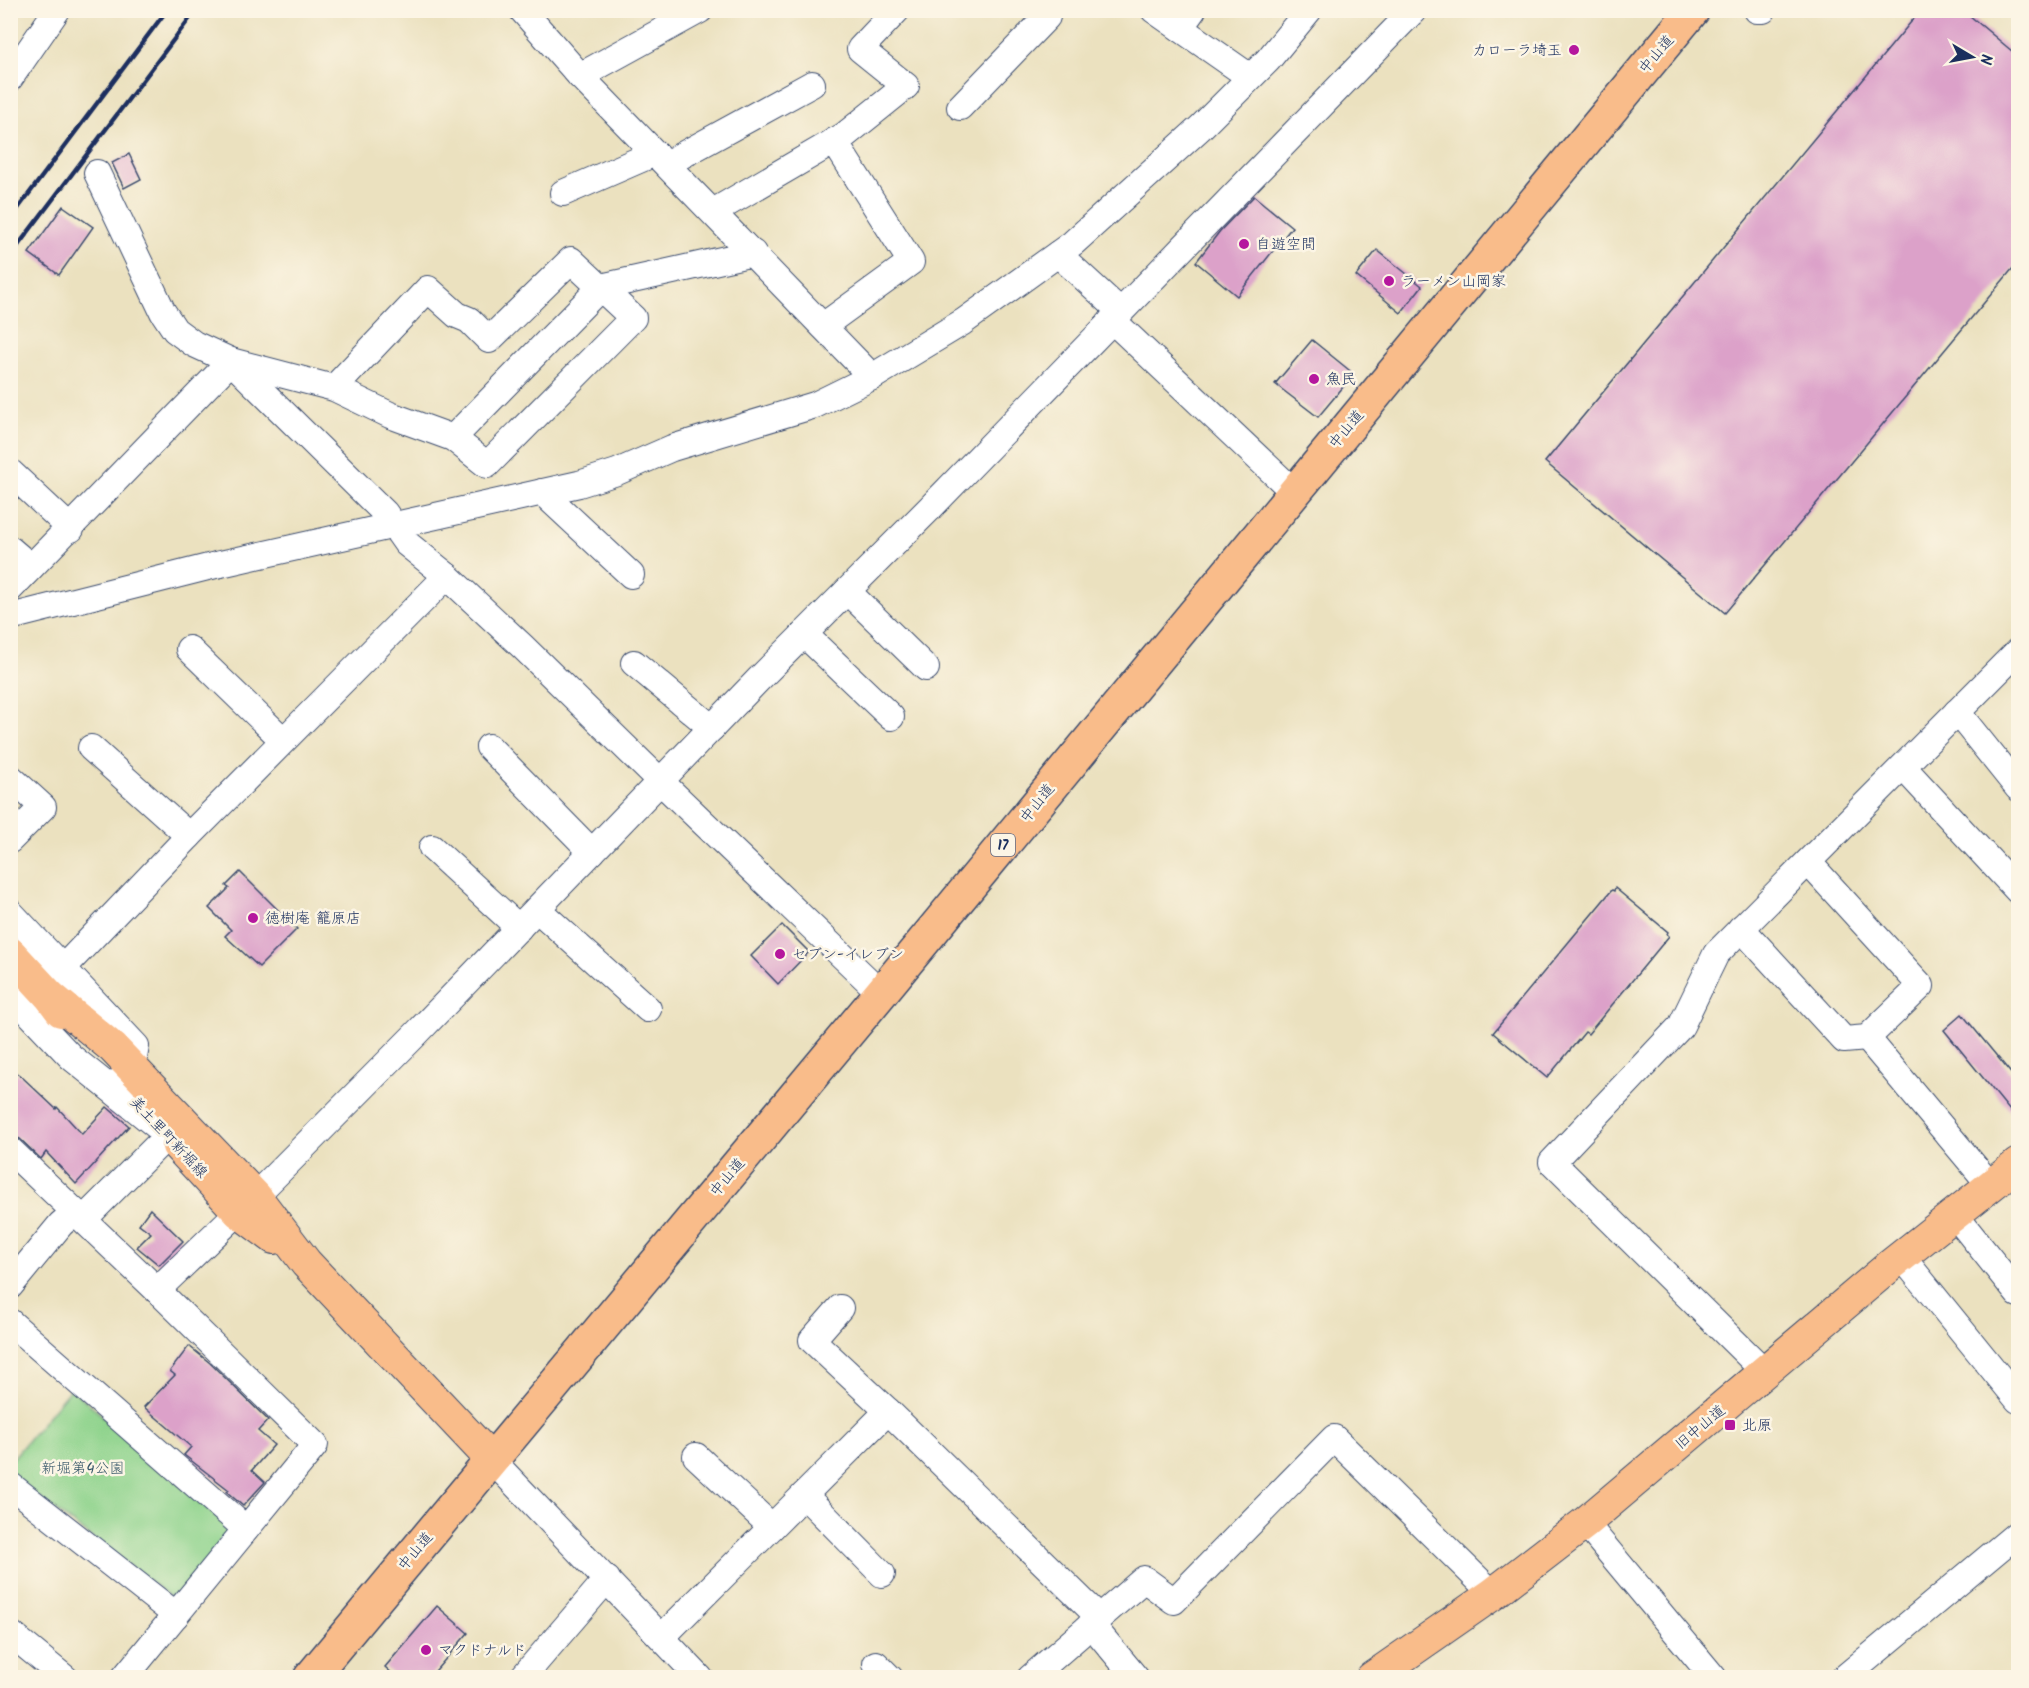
<svg xmlns="http://www.w3.org/2000/svg" width="2029" height="1688" font-family="Kalam,'Klee One',sans-serif">
<style>
.green{fill:#8ed38c;stroke:#548175;stroke-width:1.5}
.building{fill:#dca1c9}
.lines{fill:none;stroke-linecap:round;stroke-linejoin:round}
.minor-casing{stroke:#3a4a6d;stroke-width:28}
.major-casing{stroke:#3a4a6d;stroke-width:34}
.highway-casing{stroke:#3a4a6d;stroke-width:36}
.minor{stroke:#fff;stroke-width:26}
.major{stroke:#f9bc8a;stroke-width:32}
.highway{stroke:#f9bc8a;stroke-width:33}
.rail{stroke:#1b2f5e;stroke-width:4.5}
.poi-dot{fill:#b5179e;stroke:#fcf5e5;stroke-width:2}
.labels{text-anchor:middle;stroke-width:5;stroke-linejoin:round;paint-order:stroke}
.shield{fill:#fcf5e5;stroke:#5e6a86;stroke-width:1.5}
.shield-label{font-size:14px;font-weight:bold;fill:#1b2f5e}
.poi-label{font-size:15px;fill:#1b2f5e;stroke:#fcf5e5;text-anchor:start}
.street-label{font-size:15px;fill:#1b2f5e;stroke:#fcf5e5}
.park-label{font-size:15px;fill:#38586a;stroke:#fcf5e5}
</style>
<rect width="100%" height="100%" fill="#fcf5e5"/>
<filter id="ink" filterUnits="userSpaceOnUse"><feTurbulence type="fractalNoise" baseFrequency=".0167" numOctaves="2"/><feDisplacementMap in="SourceGraphic" scale="12" xChannelSelector="R" yChannelSelector="G"/><feConvolveMatrix kernelMatrix="1 2 1 2 8 2 1 2 1" color-interpolation-filters="sRGB"/></filter>
<filter id="wash" filterUnits="userSpaceOnUse"><feTurbulence type="fractalNoise" baseFrequency=".008" numOctaves="4" result="noise"/><feDisplacementMap in="SourceGraphic" scale="24" xChannelSelector="R" yChannelSelector="G"/><feGaussianBlur stdDeviation="1.35" result="paint"/><feColorMatrix in="noise" values="0 0 0 0 0 0 0 0 0 0 0 0 0 0 0 0 0 1.4 0 .05"/><feComposite in="paint" operator="in"/></filter>
<g filter="url(#wash)">
<rect width="100%" height="100%" fill="#ebe1bf"/>
<!-- green -->
<polygon class="green" points="71,1388 229,1527 230,1537 176,1601 11,1477 10,1462"/>
<g id="blocks">
<!-- building -->
<g class="building">
<polygon points="1921,10 1963,10 2019,57 2019,261 1725,613 1545,462"/>
<polygon points="129,154 141,179 124,188 112,163"/>
<polygon points="1254,196 1292,227 1237,296 1196,262 1220,231"/>
<polygon points="63,206 93,227 59,275 29,253"/>
<polygon points="1377,250 1422,286 1401,313 1356,276"/>
<polygon points="1312,340 1354,374 1318,417 1275,384"/>
<polygon points="240,872 297,929 259,967 225,936 231,930 209,908 229,888 226,886"/>
<polygon points="1615,888 1668,932 1667,934 1669,936 1588,1034 1585,1032 1547,1078 1493,1033 1612,890 1614,891"/>
<polygon points="782,925 809,952 778,984 751,956"/>
<polygon points="1962,1014 2019,1083 2019,1122 1944,1030"/>
<polygon points="10,1069 21,1076 56,1109 57,1107 82,1134 107,1107 129,1126 76,1184 46,1152 41,1159 20,1139 10,1135"/>
<polygon points="150,1209 183,1241 159,1265 137,1247 151,1233 139,1224"/>
<polygon points="189,1346 210,1363 268,1420 258,1431 274,1445 252,1470 265,1482 243,1506 227,1492 229,1490 184,1455 191,1447 144,1407 175,1375 170,1371"/>
<polygon points="437,1606 468,1633 430,1677 396,1677 385,1667"/>
</g>
</g>
</g>
<g filter="url(#ink)">
<use href="#blocks" fill-opacity="0" stroke="#3a4a6d" stroke-width="1.5"/>
<g class="lines">
<defs>
<g id="minor">
<polyline points="522,10 580,76 872,377"/>
<polyline points="1154,10 1250,77"/>
<polyline points="1757,10 1763,10"/>
<polyline points="1180,28 1193,10"/>
<polyline points="580,76 700,10"/>
<polyline points="10,78 57,10"/>
<polyline points="960,107 1047,17 1043,10"/>
<polyline points="666,164 812,84"/>
<polyline points="97,173 163,312 175,330 194,344 231,361 385,513 406,543 447,576 523,647 661,782 881,993"/>
<polyline points="563,193 655,153"/>
<polyline points="713,212 845,135 906,86 860,49 897,10"/>
<polyline points="1058,254 1120,311"/>
<polyline points="1112,320 1294,492"/>
<polyline points="823,326 911,262 834,141"/>
<polyline points="453,438 601,287 753,253"/>
<polyline points="10,472 71,529"/>
<polyline points="542,492 631,575"/>
<polyline points="10,549 31,567"/>
<polyline points="10,589 231,361 334,388 390,415 453,438 487,465 633,318 571,260 489,340 469,320 457,315 428,289 334,388"/>
<polyline points="847,591 926,668"/>
<polyline points="10,617 216,565 579,484 617,472 672,448 815,405 872,377 963,322 1073,243 1200,128 1268,60 1309,10"/>
<polyline points="804,634 891,717"/>
<polyline points="189,649 283,740"/>
<polyline points="634,663 712,728"/>
<polyline points="1957,712 2018,788"/>
<polyline points="489,747 592,852"/>
<polyline points="91,748 189,836"/>
<polyline points="1903,767 2018,891"/>
<polyline points="10,777 43,807 10,840"/>
<polyline points="432,848 519,928"/>
<polyline points="537,909 648,1009"/>
<polyline points="10,912 136,1046 132,1069 118,1082"/>
<polyline points="1741,928 1844,1040 1867,1038 1921,986 1808,862"/>
<polyline points="63,968 189,836 447,576"/>
<polyline points="10,993 71,1057 168,1135"/>
<polyline points="1867,1038 1991,1186"/>
<polyline points="10,1150 157,1290 255,1196 415,1035 759,679 930,508 1414,10"/>
<polyline points="1955,1215 2018,1294"/>
<polyline points="84,1219 179,1124"/>
<polyline points="1902,1257 2018,1400"/>
<polyline points="10,1286 61,1224 75,1212"/>
<polyline points="840,1308 812,1340 888,1411 1099,1617"/>
<polyline points="10,1322 246,1529"/>
<polyline points="1765,1372 1552,1162 1681,1026 1716,954 2018,651"/>
<polyline points="696,1456 772,1527"/>
<polyline points="491,1459 700,1678"/>
<polyline points="10,1485 176,1615"/>
<polyline points="804,1495 882,1574"/>
<polyline points="1585,1523 1714,1678"/>
<polyline points="1091,1624 1136,1678"/>
<polyline points="10,1633 65,1678"/>
<polyline points="663,1636 888,1411"/>
<polyline points="876,1664 890,1678"/>
<polyline points="124,1678 315,1445 157,1290"/>
<polyline points="522,1678 607,1579"/>
<polyline points="1030,1678 1144,1579 1174,1601 1334,1438 1493,1594"/>
<polyline points="1844,1678 2018,1533"/>
</g>
<g id="major">
<polyline points="10,953 49,995 61,1011"/>
<polyline points="49,995 113,1048 255,1196 306,1263 491,1459"/>
<polyline points="178,1146 239,1212 274,1238"/>
<polyline points="1372,1678 1493,1594 1585,1523 1892,1264 2018,1164"/>
</g>
<polyline id="highway" points="310,1678 881,993 1693,10"/>
</defs>
<!-- minor casing -->
<use href="#minor" class="minor-casing"/>
<!-- major casing -->
<use href="#major" class="major-casing"/>
<!-- highway casing -->
<use href="#highway" class="highway-casing"/>
<!-- minor -->
<use href="#minor" class="minor"/>
<!-- major -->
<use href="#major" class="major"/>
<!-- highway -->
<use href="#highway" class="highway"/>
<!-- rail -->
<g class="rail">
<polyline points="10,219 167,10"/>
<polyline points="10,256 196,10"/>
</g>
</g>
</g>
<!-- markers -->
<g class="poi-dot">
<circle cx="1574" cy="50" r="6"/>
<circle cx="1244" cy="244" r="6"/>
<circle cx="1389" cy="281" r="6"/>
<circle cx="1314" cy="379" r="6"/>
<circle cx="253" cy="918" r="6"/>
<circle cx="780" cy="954" r="6"/>
<rect x="1724" y="1419" width="12" height="12" rx="3"/>
<circle cx="426" cy="1650" r="6"/>
</g>
<g class="labels">
<!-- shield labels -->
<rect class="shield" x="991" y="834" width="24" height="22" rx="4.5"/>
<g class="shield-label">
<text x="1003" y="850">17</text>
</g>
<!-- poi labels -->
<g class="poi-label">
<text x="1562" y="55" text-anchor="end">カローラ埼玉</text>
<text x="1256" y="249">自遊空間</text>
<text x="1401" y="286">ラーメン山岡家</text>
<text x="1326" y="384">魚民</text>
<text x="265" y="923">徳樹庵 籠原店</text>
<text x="792" y="959">セブン-イレブン</text>
<text x="1742" y="1430">北原</text>
<text x="438" y="1655">マクドナルド</text>
</g>
<!-- street labels -->
<g class="street-label">
<text transform="translate(1656 54) rotate(-50)" y="5">中山道</text>
<text transform="translate(1346 429) rotate(-50)" y="5">中山道</text>
<text transform="translate(1037 803) rotate(-51)" y="5">中山道</text>
<text transform="translate(169 1137) rotate(47)" y="5">美土里町新堀線</text>
<text transform="translate(727 1177) rotate(-50)" y="5">中山道</text>
<text transform="translate(1700 1427) rotate(-40)" y="5">旧中山道</text>
<text transform="translate(415 1551) rotate(-50)" y="5">中山道</text>
</g>
<!-- park labels -->
<g class="park-label">
<text x="83" y="1473">新堀第4公園</text>
</g>
</g>
<!-- margin -->
<rect width="2029" height="1688" fill="none" stroke="#fcf5e5" stroke-width="36"/>
<!-- north arrow -->
<g transform="translate(1972 57) rotate(100)" stroke="#fcf5e5" stroke-width="4.5" paint-order="stroke">
<path d="M0-4.5L10 22L0 15L-10 22Z" fill="#1b2f5e"/>
<text y="-9" font-size="16" font-weight="bold" text-anchor="middle" fill="#1b2f5e">N</text>
</g>
</svg>
